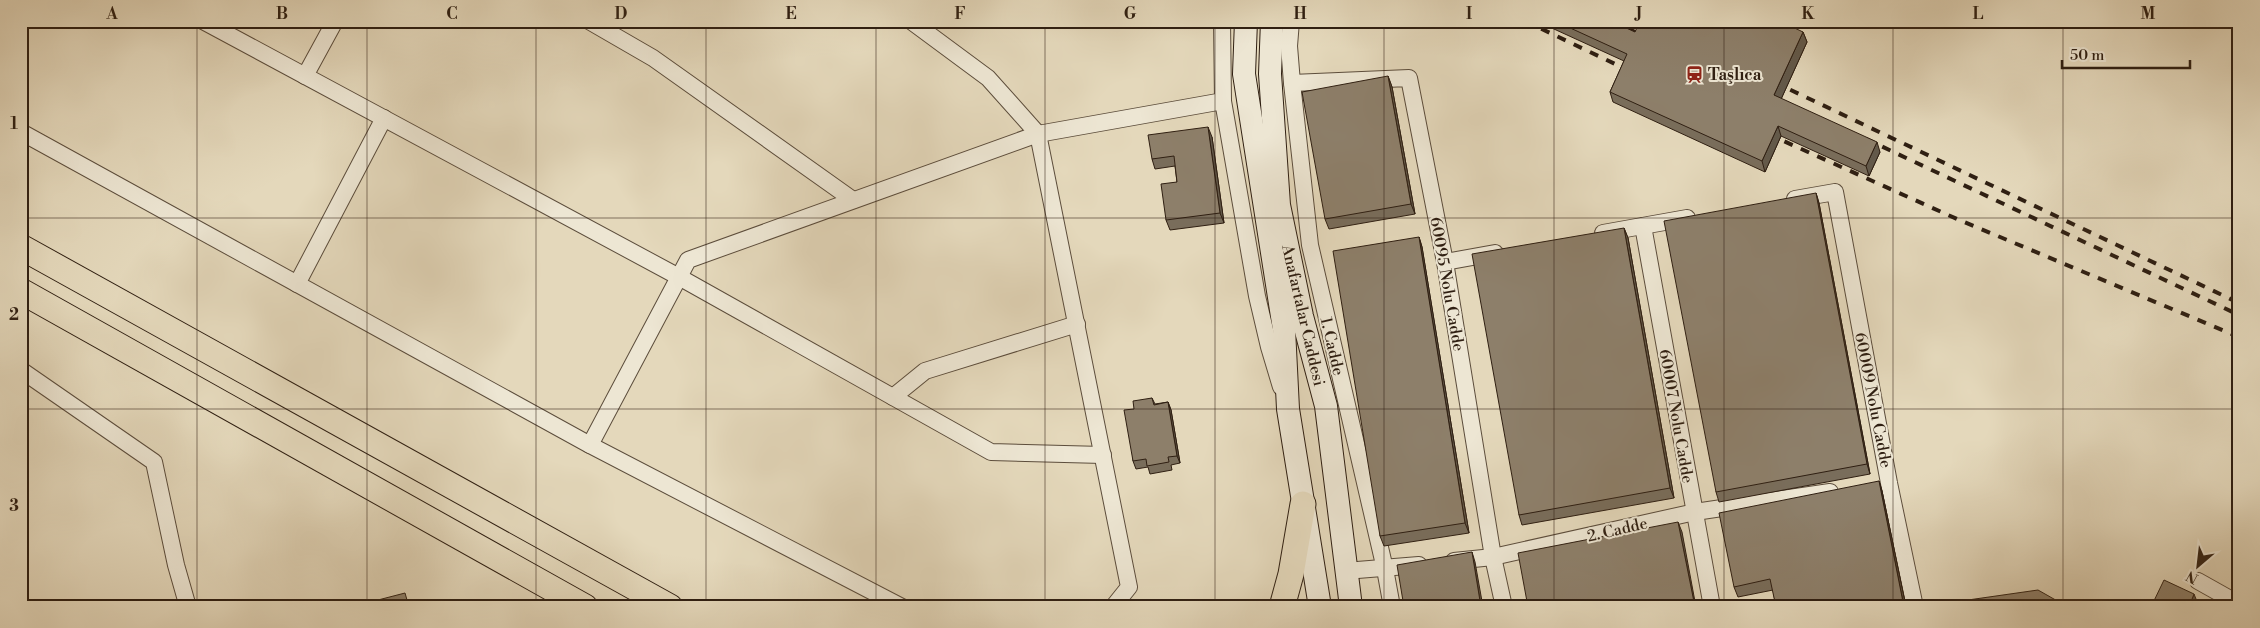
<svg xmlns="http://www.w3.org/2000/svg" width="2260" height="628" font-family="'Libre Bodoni',serif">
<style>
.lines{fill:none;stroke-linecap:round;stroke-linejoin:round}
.minor-casing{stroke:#5c4d3c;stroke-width:18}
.secondary-casing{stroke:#2f1f12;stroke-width:24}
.primary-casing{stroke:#2f1f12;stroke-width:27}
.minor{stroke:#ede6d3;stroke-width:16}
.secondary{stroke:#ede6d3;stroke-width:22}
.primary{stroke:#e4d8bb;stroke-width:25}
.rail{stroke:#2f1f12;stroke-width:4;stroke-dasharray:9 9;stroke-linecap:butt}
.wall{fill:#796d5b;stroke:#2f1f12}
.shaded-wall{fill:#63594a;stroke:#2f1f12}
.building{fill:#8d7f6a;stroke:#2f1f12}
.grid{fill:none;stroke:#2f1f12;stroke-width:1;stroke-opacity:0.55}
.labels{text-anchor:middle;stroke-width:4;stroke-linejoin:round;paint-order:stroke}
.poi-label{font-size:16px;font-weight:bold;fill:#2f1f12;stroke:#ede6d3;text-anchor:start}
.street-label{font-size:16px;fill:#2f1f12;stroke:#ede6d3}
.neatline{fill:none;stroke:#2f1f12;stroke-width:2}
.grid-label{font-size:16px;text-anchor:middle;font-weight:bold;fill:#2f1f12}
</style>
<rect width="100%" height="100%" fill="#e4d8bb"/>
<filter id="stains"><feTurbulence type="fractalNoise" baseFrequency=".004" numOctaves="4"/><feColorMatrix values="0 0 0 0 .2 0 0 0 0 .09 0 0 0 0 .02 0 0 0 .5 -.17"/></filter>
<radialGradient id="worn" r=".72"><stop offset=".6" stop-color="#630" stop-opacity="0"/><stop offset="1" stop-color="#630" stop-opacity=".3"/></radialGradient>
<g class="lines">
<defs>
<g id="minor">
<polyline points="203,21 679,277 991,452 1103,455"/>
<polyline points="589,21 653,58 853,200"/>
<polyline points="911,21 988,78 1038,134 1129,587 1113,607"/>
<polyline points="1222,21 1223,101 1257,296 1269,347 1281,387"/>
<polyline points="1291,21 1289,46 1292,83 1310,245 1385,569 1392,607"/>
<polyline points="305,76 335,21"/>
<polyline points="1292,83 1409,78 1445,262 1493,557 1504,607"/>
<polyline points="21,132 590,445 902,607"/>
<polyline points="1795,199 1835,192 1889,483 1915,607"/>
<polyline points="1643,226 1712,607"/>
<polyline points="1603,233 1687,218"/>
<polyline points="1445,262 1495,253"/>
<polyline points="297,284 384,118"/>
<polyline points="21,370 154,462 176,565 188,607"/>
<polyline points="893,397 925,371 1077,324"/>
<polyline points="590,445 688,260 1038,134 1223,101"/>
<polyline points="1454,561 1493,557 1695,512 1830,492"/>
<polyline points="1345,571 1419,565"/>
<polyline points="2198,581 2239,604"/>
</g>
<g id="secondary">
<polyline points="1246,21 1244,74 1284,329 1288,409 1320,607"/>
<polyline points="1272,21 1270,74 1279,205 1302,316 1326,406 1351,607"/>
</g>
<g id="primary">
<polyline points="21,247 670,607"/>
<polyline points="21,291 585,607"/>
<polyline points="1282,607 1291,574 1303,504"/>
</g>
</defs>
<!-- minor casing -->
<use href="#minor" class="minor-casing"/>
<!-- secondary casing -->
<use href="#secondary" class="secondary-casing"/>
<!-- primary casing -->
<use href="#primary" class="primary-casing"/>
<!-- minor -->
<use href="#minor" class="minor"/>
<!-- secondary -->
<use href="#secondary" class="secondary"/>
<!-- primary -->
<use href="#primary" class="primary"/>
<!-- rail -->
<g class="rail">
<polyline points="1525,21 1634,73"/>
<polyline points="1612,21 1648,38"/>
<polyline points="1774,82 2239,303"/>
<polyline points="1768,134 1957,219 2239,337"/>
<polyline points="1866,139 2239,315"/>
</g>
</g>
<!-- wall -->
<g class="wall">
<polygon points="1542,21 1611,21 1635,32 1803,32 1807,42 1781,99 1880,152 1869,176 1781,136 1765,172 1613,102 1610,92 1624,61 1543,24"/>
<polygon points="1388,76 1392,87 1415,214 1329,229 1325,219"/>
<polygon points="1212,137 1224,223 1170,230 1166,220 1177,182 1175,166 1155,169 1152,159"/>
<polygon points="1816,193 1819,203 1870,474 1719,502 1716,492"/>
<polygon points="1624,228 1628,238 1674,498 1522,525 1519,515"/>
<polygon points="1419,237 1422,247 1469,533 1384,546 1380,536"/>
<polygon points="1152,398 1155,404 1168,402 1171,410 1180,463 1171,465 1172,470 1150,474 1148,467 1136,469 1133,461 1134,409"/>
<polygon points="1879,481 1882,491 1906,607 1776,607 1773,590 1738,597 1734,587"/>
</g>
<!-- shaded-wall -->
<g class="shaded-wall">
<polygon points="1803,32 1807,42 1778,106 1774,95"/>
<polygon points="1388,76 1392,87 1415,214 1411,204"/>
<polygon points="1778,126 1781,136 1765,172 1762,161"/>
<polygon points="1208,127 1212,137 1224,223 1220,213"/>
<polygon points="1877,142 1880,152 1869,176 1866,166"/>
<polygon points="1816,193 1819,203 1870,474 1867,464"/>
<polygon points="1624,228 1628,238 1674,498 1670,488"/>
<polygon points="1419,237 1422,247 1469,533 1465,523"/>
<polygon points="1168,402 1171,410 1180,463 1177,456"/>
<polygon points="1879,481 1882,491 1906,607 1904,607"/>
<polygon points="1678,522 1682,532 1696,607 1695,607"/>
<polygon points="1472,552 1475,562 1483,607 1481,607"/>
<polygon points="2194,594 2198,604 2197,607 2189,607"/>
</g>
<!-- building -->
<g class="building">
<polygon points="1555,21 1611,21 1635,32 1640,21 1780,21 1803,32 1774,95 1877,142 1866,166 1778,126 1762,161 1610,92 1627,54"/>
<polygon points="1388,76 1411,204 1325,219 1302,92"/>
<polygon points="1208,127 1220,213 1166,220 1161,184 1177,182 1174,156 1152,159 1148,135"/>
<polygon points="1816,193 1867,464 1716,492 1664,221"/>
<polygon points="1624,228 1670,488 1519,515 1472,254"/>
<polygon points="1419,237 1465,523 1380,536 1333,251"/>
<polygon points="1152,398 1154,405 1168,402 1177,456 1168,457 1169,462 1147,466 1146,459 1133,461 1124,410 1134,409 1133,401"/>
<polygon points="1879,481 1904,607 1776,607 1770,579 1734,587 1719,513"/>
<polygon points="1678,522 1695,607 1528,607 1518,553"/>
<polygon points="1472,552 1481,607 1404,607 1397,565"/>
<polygon points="2164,580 2194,594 2189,607 2151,607"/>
<polygon points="2038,590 2068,607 1947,607 1947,603"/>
<polygon points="405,593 409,607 351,607"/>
</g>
<!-- grid -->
<path class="grid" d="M 197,21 L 197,607M 367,21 L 367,607M 536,21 L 536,607M 706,21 L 706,607M 876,21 L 876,607M 1045,21 L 1045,607M 1215,21 L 1215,607M 1384,21 L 1384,607M 1554,21 L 1554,607M 1724,21 L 1724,607M 1893,21 L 1893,607M 2063,21 L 2063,607M 21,218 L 2239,218M 21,409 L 2239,409"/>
<!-- icons -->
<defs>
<symbol id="station-bare" viewBox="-9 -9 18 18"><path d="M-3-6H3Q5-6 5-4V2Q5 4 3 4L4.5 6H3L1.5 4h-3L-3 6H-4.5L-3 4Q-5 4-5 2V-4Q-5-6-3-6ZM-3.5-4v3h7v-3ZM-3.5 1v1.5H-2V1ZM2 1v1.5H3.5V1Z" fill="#8f2418" stroke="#ede6d3" stroke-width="2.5" paint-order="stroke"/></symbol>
</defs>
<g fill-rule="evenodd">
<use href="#station-bare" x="1682" y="62" width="25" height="25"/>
</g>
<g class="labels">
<!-- poi labels -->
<g class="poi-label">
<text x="1708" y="80">Taşlıca</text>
</g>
<!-- street labels -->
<g class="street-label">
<text transform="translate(1448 284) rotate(80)" y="6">60095 Nolu Cadde</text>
<text transform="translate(1304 315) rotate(77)" y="6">Anafartalar Caddesi</text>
<text transform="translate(1333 346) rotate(77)" y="6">1. Cadde</text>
<text transform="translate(1874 400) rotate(79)" y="6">60009 Nolu Cadde</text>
<text transform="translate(1677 416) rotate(80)" y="6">60007 Nolu Cadde</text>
<text transform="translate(1617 529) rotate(-13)" y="6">2. Cadde</text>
</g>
</g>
<!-- margin -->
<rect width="2260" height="628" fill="none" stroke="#e4d8bb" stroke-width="55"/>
<!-- north arrow -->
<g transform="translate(2198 566) rotate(208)" stroke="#ede6d3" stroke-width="4" paint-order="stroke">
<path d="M0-4L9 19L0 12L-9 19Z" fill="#2f1f12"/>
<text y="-8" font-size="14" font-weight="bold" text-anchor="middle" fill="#2f1f12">N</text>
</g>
<!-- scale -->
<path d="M2062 60v8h128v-8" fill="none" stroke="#2f1f12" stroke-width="2.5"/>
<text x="2070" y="60" font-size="15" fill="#2f1f12" stroke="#ede6d3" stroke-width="4" paint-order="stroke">50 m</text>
<rect x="28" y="28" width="2204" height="572" class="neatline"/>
<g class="grid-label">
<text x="112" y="19">A</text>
<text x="282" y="19">B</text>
<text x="452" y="19">C</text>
<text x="621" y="19">D</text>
<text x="791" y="19">E</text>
<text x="960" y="19">F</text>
<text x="1130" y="19">G</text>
<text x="1300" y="19">H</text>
<text x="1469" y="19">I</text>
<text x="1639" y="19">J</text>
<text x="1808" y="19">K</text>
<text x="1978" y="19">L</text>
<text x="2148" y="19">M</text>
<text x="14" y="129">1</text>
<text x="14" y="320">2</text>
<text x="14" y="511">3</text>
</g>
<rect width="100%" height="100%" filter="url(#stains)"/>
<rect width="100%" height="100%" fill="url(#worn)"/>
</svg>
